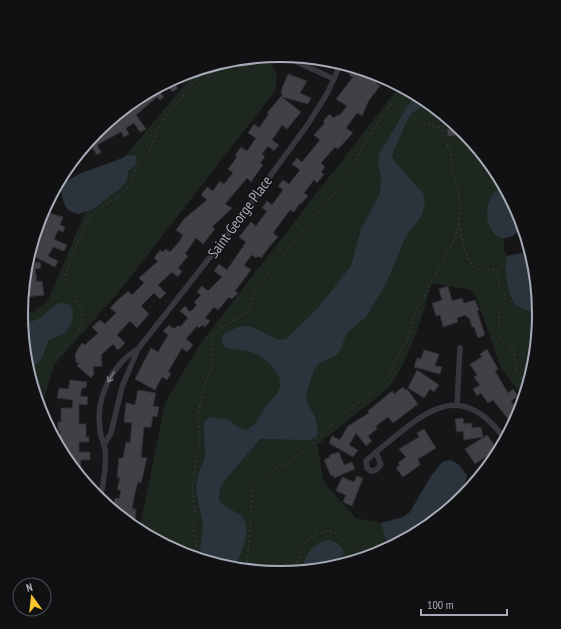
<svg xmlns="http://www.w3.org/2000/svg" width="561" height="629" font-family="'PT Sans Narrow',sans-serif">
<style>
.green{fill:#1d261f}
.water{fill:#2b333c}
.building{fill:#404045;stroke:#302f34}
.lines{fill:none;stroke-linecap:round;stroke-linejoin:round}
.path{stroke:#3c3e44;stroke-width:1;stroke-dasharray:2 3;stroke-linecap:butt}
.street{stroke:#36373d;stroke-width:5.5}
.oneway{stroke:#747781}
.labels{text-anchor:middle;stroke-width:3;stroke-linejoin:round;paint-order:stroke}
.street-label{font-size:15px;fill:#a7abb8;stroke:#111013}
.rim{fill:none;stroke:#a7abb8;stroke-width:2}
</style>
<rect width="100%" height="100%" fill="#161518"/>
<!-- green -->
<g class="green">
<polygon points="267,58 277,73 275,91 118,293 55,364 44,398 51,421 51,430 41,414 22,311 34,312 48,300 92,196 195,72"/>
<path d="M 402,89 L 464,131 L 509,199 L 505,218 L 504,250 L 530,298 L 539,309 L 540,315 L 523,397 L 501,368 L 476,297 L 471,290 L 432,283 C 421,319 411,356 389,388 L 317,445 L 324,482 L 356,518 L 381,523 L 401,540 L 380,554 L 280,574 L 181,554 L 140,527 L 165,402 L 202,341 L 395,92 Z"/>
</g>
<!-- water -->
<g class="water">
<path d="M 414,98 L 425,105 C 420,108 415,110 411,114 C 408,118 394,149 392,156 L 395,162 L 423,193 L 425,202 L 422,215 L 405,238 L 386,284 L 366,317 L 346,334 L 341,350 L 336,355 L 320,363 L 314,369 L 306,396 L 307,402 L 315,417 L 318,432 L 316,437 L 309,440 L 260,439 L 227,478 L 220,488 L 219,501 C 225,508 235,510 242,517 C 253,528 241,554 236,565 L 199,558 L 203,526 L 196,490 L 198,475 L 205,457 L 204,422 L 210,417 L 227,419 L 238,427 L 246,430 C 258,424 261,412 269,402 C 272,398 277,395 279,390 C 286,373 263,356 250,352 C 241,349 233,350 225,348 L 221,339 C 225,331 229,331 236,328 C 256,319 270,344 286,339 L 318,308 L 351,266 L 361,229 L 380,193 L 381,178 L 378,164 L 379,154 L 406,109 L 406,107 Z"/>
<path d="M 136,155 L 137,163 L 128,171 L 127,180 L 122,187 L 93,209 L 78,214 L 68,210 C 50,182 76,175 98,167 C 107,164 117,160 127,156 Z"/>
<path d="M 501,187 C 509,198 525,220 516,234 C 490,252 474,205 501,187 Z"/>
<path d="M 527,252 L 540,314 C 533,311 522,310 516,305 C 508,298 503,265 507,256 Z"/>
<path d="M 60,303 C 79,301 74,324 65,332 C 60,337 53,337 48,341 L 42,358 L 37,364 L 31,365 L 22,321 C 42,325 46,308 60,303 Z"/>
<path d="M 451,460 L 458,464 L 467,475 C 464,498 438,500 431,520 L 389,548 L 381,523 L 403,517 L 410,512 L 431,476 L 442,462 Z"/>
<path d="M 331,540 C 337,543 342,545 344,553 C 336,567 316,567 301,570 C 306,555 313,541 331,540 Z"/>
</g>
<!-- building -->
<g class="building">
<polygon points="353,70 361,76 365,72 380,75 375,82 380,86 369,100 362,116 357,113 346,128 353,133 338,149 335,147 321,163 325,167 321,172 324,174 317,183 314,180 304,193 308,196 301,204 300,203 294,212 290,210 273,233 278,237 270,246 261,258 258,256 256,258 252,255 244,265 251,270 235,291 238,293 232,299 229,297 218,310 214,307 205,318 210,321 205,327 202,325 199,328 197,326 186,339 193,345 187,352 182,348 168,372 171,373 167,380 162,377 155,390 135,379 151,348 158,352 168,335 163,331 169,325 174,329 178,325 180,327 188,318 180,311 185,306 190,312 197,305 194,302 201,295 197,292 202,286 208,291 222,277 214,271 219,264 227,270 246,242 239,237 251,222 256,226 267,211 262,208 267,201 272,205 283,190 278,186 283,180 289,184 300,170 292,164 297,158 302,162 320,140 314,135 325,123 323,122 329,114 334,118 337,115 339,116 347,106 336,99 353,77 349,75"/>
<polygon points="288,74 307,81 300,93 311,98 308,104 282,97 301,112 287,129 282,125 272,140 279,145 274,151 268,146 262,154 265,157 260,163 263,165 255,176 251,182 247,178 225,204 232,208 212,227 215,229 203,244 196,238 185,254 188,256 178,268 182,271 178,277 172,272 158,285 166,293 160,299 154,293 141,306 149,314 137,328 130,321 117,335 125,343 118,350 113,344 101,355 102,366 93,367 94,374 91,378 77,366 79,363 76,362 75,355 78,349 82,343 85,345 98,333 92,327 100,320 105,324 116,313 110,308 118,300 128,291 132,295 144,283 139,278 158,261 154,258 160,250 163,252 166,249 170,252 179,242 183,235 176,230 184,219 207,200 201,195 207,187 213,191 220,181 224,184 233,173 228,169 237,157 235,155 241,147 247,151 256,138 248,133 254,124 259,128 269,114 267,113 283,94 281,93 282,88"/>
<polygon points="172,81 178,88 173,92 166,85"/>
<polygon points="158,90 164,97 160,100 157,97 136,115 146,129 140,132 134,123 126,128 129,134 124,137 121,132 97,145 101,152 97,155 89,143 97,131"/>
<polygon points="447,129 455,129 455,136 448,136"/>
<polygon points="46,212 63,217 60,225 65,227 63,232 58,230 54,239 67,245 64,251 53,247 48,256 58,261 55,267 33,256 40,217 44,218"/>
<polygon points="40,262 41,268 35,269 37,282 42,281 44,295 25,297 31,267 34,266 34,263"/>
<polygon points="448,286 452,301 462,298 464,303 475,300 479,310 477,311 485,335 478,338 474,327 472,327 469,317 467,318 466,315 457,318 458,322 443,327 440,315 436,316 432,303 442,300 439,289"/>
<polygon points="487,349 498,369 495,371 508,393 513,389 518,396 511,401 520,414 512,424 493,400 488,403 481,393 477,396 473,389 480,385 474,377 477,375 470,364 482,357 480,354"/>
<polygon points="424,350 439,354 435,366 442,367 440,374 414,367 417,358 421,359"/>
<polygon points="417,370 439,385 434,392 430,389 424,398 408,388"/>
<polygon points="70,380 87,382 86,388 82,388 80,396 88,397 87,405 79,404 79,424 86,424 86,437 89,437 89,442 79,442 79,452 90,452 90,460 81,460 80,473 60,443 60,431 58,431 58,422 61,422 61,408 72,408 73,400 57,398 59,388 68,389"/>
<polygon points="403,387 406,391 407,389 418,404 393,423 388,417 376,426 377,429 368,436 372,441 366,446 356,433 349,445 358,450 353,457 329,443 332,436 340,440 348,426 369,413 368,411 392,391 394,394"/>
<polygon points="138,390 156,393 153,406 159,407 157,417 153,416 151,427 144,427 141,457 147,458 141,483 138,482 135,493 132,509 136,509 135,520 128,518 115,510 115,506 114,506 115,498 119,499 121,490 117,490 120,478 117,477 119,458 123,458 126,442 130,443 132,423 124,422 126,403 135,405"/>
<polygon points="463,418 464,424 472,423 472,428 481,427 483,437 464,440 463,431 457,432 455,419"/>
<polygon points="424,429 436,448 418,459 420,465 403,477 396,468 400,465 398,463 406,457 399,449 419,437 417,433"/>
<polygon points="487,435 497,449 475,464 465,449"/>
<polygon points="339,452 344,465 352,462 355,469 334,478 333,475 331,476 324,460 330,457 329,455"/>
<polygon points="357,476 363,478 352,506 343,502 346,495 336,491 342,477 354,482"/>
</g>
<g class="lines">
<!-- path -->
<g class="path">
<path d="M 459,224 C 463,237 464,268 482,270 C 487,270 492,269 497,270 L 499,285 L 506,296 L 505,305 L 499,312 L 499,334 L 501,340 L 513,347 L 517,373 L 526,384"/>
<polyline points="33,376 54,359 78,332 83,315 77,299 67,286 65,274 74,251 90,216 103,205 118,197 130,185 136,168 149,153 160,124 204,70"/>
<polyline points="192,556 196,545 193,529 195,510 192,490 200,437 198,416 203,389 213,366 211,349 213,337 222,327 248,312 258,285 341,185 376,125 391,104 397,104 422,123 442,128"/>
<polyline points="247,567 253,485 272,471 289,462 313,443 349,409 369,396 391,373 398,355 407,341 414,315 455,238 458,227 460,210 458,188 452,169 451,155 442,129 444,124 448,120"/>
<polyline points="293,572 303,544 310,538 327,531 334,532 365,557"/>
</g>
<!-- street -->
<g class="street">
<polyline points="284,56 334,79"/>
<polyline points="457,405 460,348"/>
<polyline points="104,445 111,433 122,387 138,349 229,233 308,124 328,92 339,67"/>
<path d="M 376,452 C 421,416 458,375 504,438"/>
<polygon points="376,452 381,465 376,470 371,471 367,468 366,461"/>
<path d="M 100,500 C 103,487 108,457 104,445 C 103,440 100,436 100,430 C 95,399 111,365 138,349"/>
</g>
</g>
<!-- one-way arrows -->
<defs><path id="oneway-shaft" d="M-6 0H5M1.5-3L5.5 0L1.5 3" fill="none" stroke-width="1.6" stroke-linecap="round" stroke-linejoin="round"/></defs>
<use class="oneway" href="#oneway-shaft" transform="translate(111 377) rotate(122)"/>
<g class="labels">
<!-- street labels -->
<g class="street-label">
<text transform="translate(240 217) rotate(-54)" y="5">Saint George Place</text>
</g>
</g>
<!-- crop -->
<path d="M0 0H561V629H0ZM28 314a252 252 0 1 1 504 0a252 252 0 1 1-504 0Z" fill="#111013" fill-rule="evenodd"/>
<path class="rim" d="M28 314a252 252 0 1 1 504 0a252 252 0 1 1-504 0Z"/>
<!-- north arrow -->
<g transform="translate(32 597) rotate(345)"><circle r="19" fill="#111013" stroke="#4d4e55"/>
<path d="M0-3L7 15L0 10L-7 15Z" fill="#fac62b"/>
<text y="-6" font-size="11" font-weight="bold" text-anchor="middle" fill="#a7abb8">N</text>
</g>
<!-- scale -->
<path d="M421 609v6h86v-6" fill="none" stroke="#a7abb8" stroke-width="2"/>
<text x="427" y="609" font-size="12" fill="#a7abb8" stroke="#111013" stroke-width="3" paint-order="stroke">100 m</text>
</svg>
